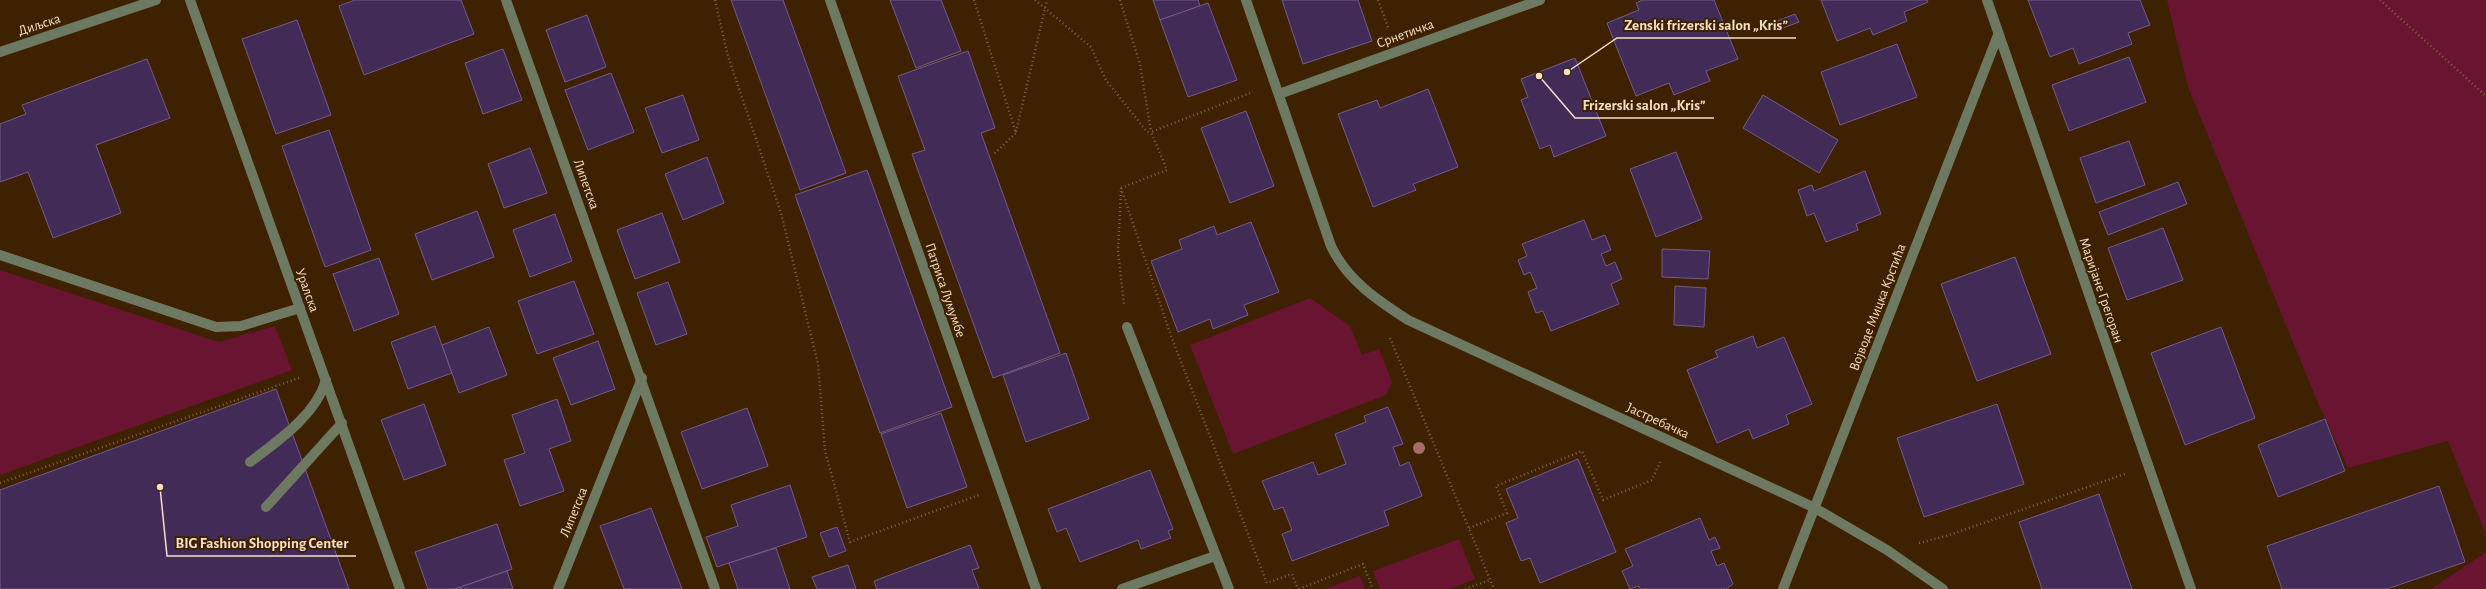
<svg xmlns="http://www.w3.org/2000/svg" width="2486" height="589" font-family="'Alegreya Sans',sans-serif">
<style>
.green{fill:#691430}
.building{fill:#432b58;stroke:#745b8c}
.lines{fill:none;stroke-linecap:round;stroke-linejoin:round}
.path{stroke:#7d6245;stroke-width:2.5;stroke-dasharray:1 3;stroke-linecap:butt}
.minor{stroke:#6e7962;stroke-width:10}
.tree{fill:#a66d66}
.labels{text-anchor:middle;stroke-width:4;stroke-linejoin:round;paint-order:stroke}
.street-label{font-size:14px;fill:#f6dfc7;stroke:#3d2100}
.leader{fill:none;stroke:#f6dfc7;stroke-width:1.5}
.callout-dot{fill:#f6dfc7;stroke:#3d2100;stroke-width:1.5}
.callout-label{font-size:15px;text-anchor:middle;font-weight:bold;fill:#f6dfc7;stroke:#3d2100;stroke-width:4;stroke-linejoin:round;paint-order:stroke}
</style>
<rect width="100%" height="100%" fill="#3d2100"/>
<!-- green -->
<g class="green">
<polygon points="2167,0 2486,0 2486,535 2448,441 2348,468 2318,403 2188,87"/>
<polygon points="0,270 219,342 275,326 292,370 0,475"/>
<polygon points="1310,298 1350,326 1362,355 1379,349 1392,382 1386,395 1233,454 1190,345"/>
<polygon points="1459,539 1475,579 1450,589 1380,589 1373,571"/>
<polygon points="2486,552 2486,589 2431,589"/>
<polygon points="1360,576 1365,589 1325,589"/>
</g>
<!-- building -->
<g class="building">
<polygon points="355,0 461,0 474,34 364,75 339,6"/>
<polygon points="731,0 783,0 846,173 800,190"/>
<polygon points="890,0 941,0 961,51 916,68"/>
<polygon points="1153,0 1198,0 1200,6 1160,20"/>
<polygon points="1282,0 1358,0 1372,41 1303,64"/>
<polygon points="1643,0 1714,0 1738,59 1706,71 1710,81 1674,95 1669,83 1636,96 1607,23 1639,10 1636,3"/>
<polygon points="1821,0 1927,0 1928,2 1904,12 1907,21 1873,35 1870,28 1837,41"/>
<polygon points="2028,0 2140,0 2150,25 2128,33 2132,44 2079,64 2073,48 2050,57"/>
<polygon points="1208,3 1237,80 1188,97 1160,20"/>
<polygon points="1795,14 1799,22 1775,31 1772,23"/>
<polygon points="587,15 606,67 565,82 546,30"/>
<polygon points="297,20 331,115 276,134 242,39"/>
<polygon points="1897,44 1917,97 1840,125 1821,72"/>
<polygon points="503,49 522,100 483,114 465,63"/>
<polygon points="968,51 995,128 981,133 1060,353 993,378 912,154 925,150 898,76"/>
<polygon points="2129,57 2146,102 2069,131 2052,85"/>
<polygon points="1575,58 1606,136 1554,157 1550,145 1540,149 1521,100 1528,97 1521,79"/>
<polygon points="147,59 170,118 96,145 121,213 53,238 28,172 0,182 0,124 26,114 22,105"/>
<polygon points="611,73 634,132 588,150 565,90"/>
<polygon points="1428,89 1458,167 1413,184 1416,190 1373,207 1338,114 1377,100 1380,108"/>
<polygon points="683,95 699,140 662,153 645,108"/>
<polygon points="1763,95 1838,140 1819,173 1743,128"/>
<polygon points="1246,111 1274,186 1230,203 1201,128"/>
<polygon points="329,130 371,250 325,267 282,146"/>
<polygon points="2129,141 2145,185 2096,203 2080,158"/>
<polygon points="530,148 547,193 504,208 488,164"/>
<polygon points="1676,152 1702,219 1656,237 1630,169"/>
<polygon points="707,157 724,203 683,220 665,174"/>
<polygon points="867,170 952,407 880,433 795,195"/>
<polygon points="1865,171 1881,214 1856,224 1858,230 1826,242 1814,213 1807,216 1798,190 1812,185 1814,191"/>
<polygon points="2178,182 2187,204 2108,235 2099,212"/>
<polygon points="477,211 494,257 432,280 415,234"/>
<polygon points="662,213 680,262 635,279 617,230"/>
<polygon points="555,214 572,261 530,277 513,230"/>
<polygon points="1584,220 1592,240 1605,235 1611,250 1601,254 1606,266 1615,262 1622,279 1611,284 1619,304 1551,331 1543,311 1536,313 1528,292 1537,288 1530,272 1524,275 1518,260 1527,256 1522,244"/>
<polygon points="1251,222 1279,292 1244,305 1248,315 1213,329 1210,319 1178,332 1151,261 1182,249 1179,240 1214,226 1217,235"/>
<polygon points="2163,228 2183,280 2127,300 2108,248"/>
<polygon points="1662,249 1710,251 1708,279 1662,277"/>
<polygon points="2015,257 2051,354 1977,381 1941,284"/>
<polygon points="379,258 399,314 354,331 333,274"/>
<polygon points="574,281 594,334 537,354 518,301"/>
<polygon points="668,282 687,334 656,345 637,293"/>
<polygon points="1675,286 1706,288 1704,327 1674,325"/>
<polygon points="435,326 452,373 408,389 391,342"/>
<polygon points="489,327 507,375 459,393 442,345"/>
<polygon points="2221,327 2255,418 2185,445 2151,353"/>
<polygon points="1753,336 1757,348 1784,337 1812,404 1786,415 1789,424 1753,439 1749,429 1717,443 1687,370 1718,357 1715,351"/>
<polygon points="598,341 615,389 571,405 553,358"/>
<polygon points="1066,353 1089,419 1026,442 1003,375"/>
<polygon points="276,389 349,589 0,589 0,490"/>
<polygon points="557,399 571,441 549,449 564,491 520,506 504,460 525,453 512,415"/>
<polygon points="424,404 446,465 404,480 381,420"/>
<polygon points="1997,404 2024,484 1924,517 1897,438"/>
<polygon points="1388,407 1403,444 1393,447 1400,466 1409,462 1422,496 1384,511 1389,525 1292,561 1282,534 1292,530 1283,507 1274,510 1262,481 1313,462 1318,475 1346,464 1335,434 1366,422 1364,416"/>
<polygon points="747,408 768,466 702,489 681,432"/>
<polygon points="941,413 967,487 907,508 881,434"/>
<polygon points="2325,419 2345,471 2278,497 2258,445"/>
<polygon points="1578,459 1616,552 1540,583 1530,558 1521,561 1506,523 1518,518 1506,489"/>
<polygon points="1150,470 1173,529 1168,531 1171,538 1141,549 1138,540 1080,562 1066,528 1057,532 1048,509"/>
<polygon points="790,485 807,537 717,567 706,537 738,526 731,505"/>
<polygon points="2439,486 2465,562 2387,589 2282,589 2267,546"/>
<polygon points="2099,494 2132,589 2042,589 2019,522"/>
<polygon points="651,508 682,589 624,589 600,526"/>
<polygon points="1700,518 1709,540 1715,537 1720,548 1711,551 1717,566 1724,563 1733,584 1726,589 1640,589 1639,586 1630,589 1622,571 1633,566 1625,549"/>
<polygon points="497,524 512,569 455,589 428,589 415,552"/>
<polygon points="837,527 846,551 829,557 820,533"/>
<polygon points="970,545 979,568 972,570 979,589 877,589 874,581"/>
<polygon points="776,548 790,589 738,589 729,563"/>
<polygon points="848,565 856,589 817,589 812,577"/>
<polygon points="507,571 513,589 455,589"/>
</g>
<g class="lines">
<!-- path -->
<g class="path">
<polyline points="715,0 728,56 781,213 818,364 825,451 850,542 979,495"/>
<polyline points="974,0 1016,133 993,155"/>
<polyline points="1035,0 1091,47 1106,80 1147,132 1151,132"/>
<polyline points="1120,0 1140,64 1151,132"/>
<polyline points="1378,0 1389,30"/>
<polyline points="2380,0 2486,96"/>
<polyline points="1016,132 1047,0"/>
<polyline points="1121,188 1171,336 1267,583 1292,574 1298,589"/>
<polyline points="1121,188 1167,170 1151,132 1253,92"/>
<polyline points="1121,191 1118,251 1124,304"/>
<polyline points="1390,338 1494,589"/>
<polyline points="0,483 299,378"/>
<polyline points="1469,528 1507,513 1496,486 1582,451 1603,500 1652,480 1660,462"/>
<polyline points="1919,543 1946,536 2125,474"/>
<polyline points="1299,589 1363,564 1373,589"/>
<polyline points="1465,589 1490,580"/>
</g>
<!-- minor -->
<g class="minor">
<polyline points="190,0 400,589"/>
<polyline points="506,0 715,589"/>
<polyline points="830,0 1036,589"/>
<path d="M 1246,0 L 1331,246 C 1347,280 1377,300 1408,320 L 1813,507 L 1887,550 L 1943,589"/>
<polyline points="1987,0 2191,589"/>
<polyline points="0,52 156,0"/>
<polyline points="1279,94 1540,0"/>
<polyline points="0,255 216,327 241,326 300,308"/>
<polyline points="1127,327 1229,589"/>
<path d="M 250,462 C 278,441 316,415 326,380"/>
<polyline points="266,507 342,423"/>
<polyline points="558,589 642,378"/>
<polyline points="1122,589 1215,556"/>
<polyline points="1783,589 1998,35"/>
</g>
</g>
<!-- trees -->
<circle class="tree" cx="1419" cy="448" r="6"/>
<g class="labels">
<!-- street labels -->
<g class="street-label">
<text transform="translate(39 24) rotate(-18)" y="5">Диљска</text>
<text transform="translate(1405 33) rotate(-20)" y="5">Срнетичка</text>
<text transform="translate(587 184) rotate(70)" y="5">Липетска</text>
<text transform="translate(308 290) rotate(70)" y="5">Уралска</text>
<text transform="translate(946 290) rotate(71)" y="5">Патриса Лумумбе</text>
<text transform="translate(2102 290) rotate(71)" y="5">Маријане Грегоран</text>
<text transform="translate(1877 307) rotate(-69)" y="5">Војводе Мицка Крстића</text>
<text transform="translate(1658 420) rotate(25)" y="5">Јастребачка</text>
<text transform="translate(573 512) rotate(-68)" y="5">Липетска</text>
</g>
</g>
<!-- callouts -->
<path class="leader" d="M1567 72L1617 38H1796M1539 76L1575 118H1714M160 487L167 556H356"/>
<g class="callout-dot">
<circle cx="1567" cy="72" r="4"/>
<circle cx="1539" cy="76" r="4"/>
<circle cx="160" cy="487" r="4"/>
</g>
<g class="callout-label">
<text x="1706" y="30">Zenski frizerski salon „Kris”</text>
<text x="1644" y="110">Frizerski salon „Kris”</text>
<text x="262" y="548">BIG Fashion Shopping Center</text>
</g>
</svg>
